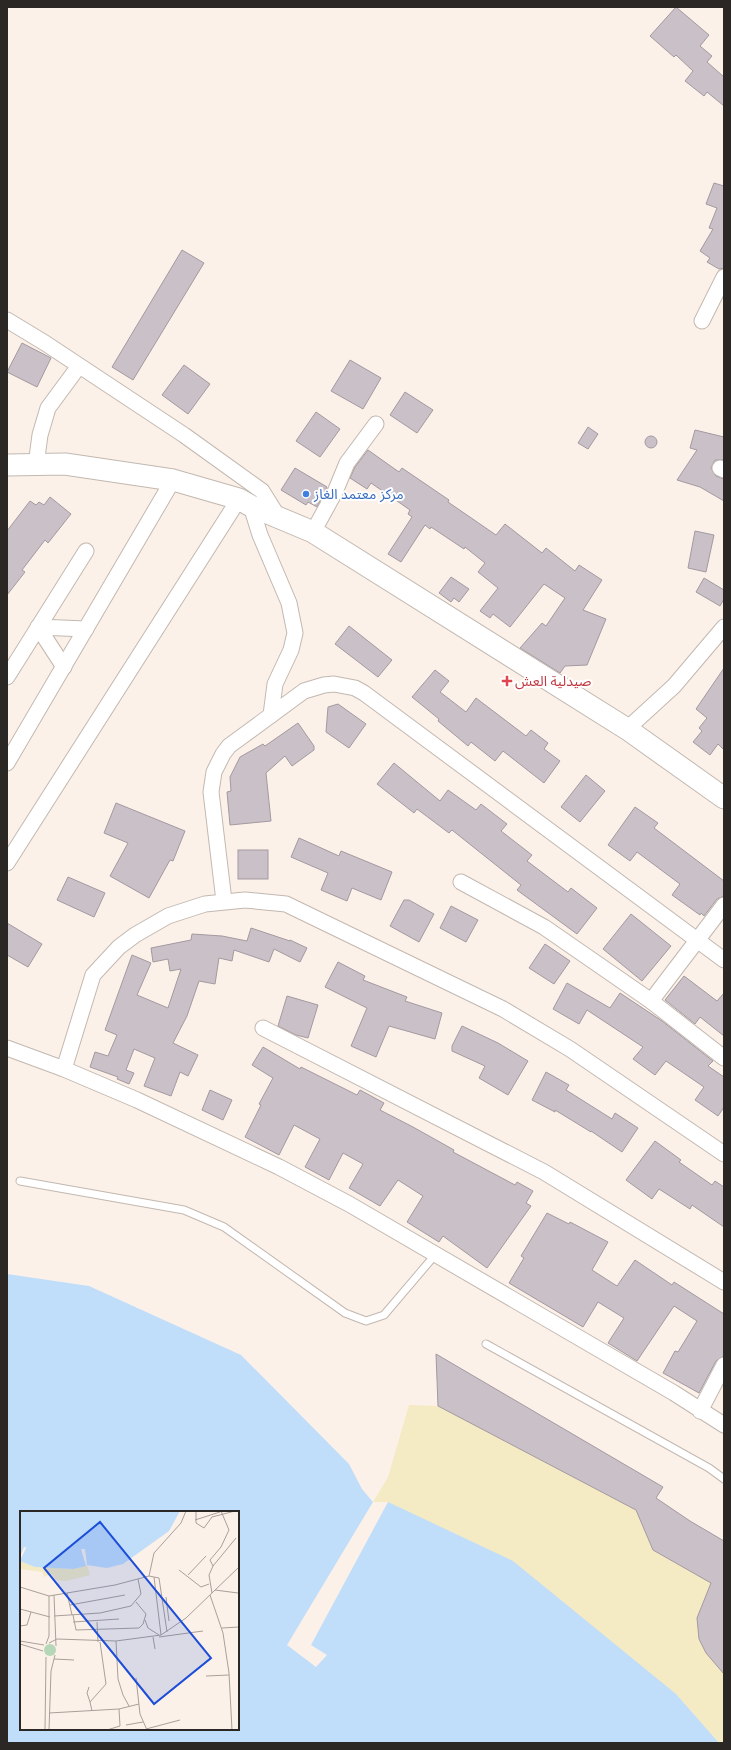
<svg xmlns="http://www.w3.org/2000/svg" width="731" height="1750" font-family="Spectral,'Noto Sans Arabic',serif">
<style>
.sand{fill:#f4eac4}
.water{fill:#c0ddfa;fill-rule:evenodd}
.building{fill:#cac0c7;stroke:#a399a0}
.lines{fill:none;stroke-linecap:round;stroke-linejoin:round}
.service-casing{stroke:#c2b8b0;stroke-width:9}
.minor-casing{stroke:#c2b8b0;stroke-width:17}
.secondary-casing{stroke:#c2b8b0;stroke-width:23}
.service{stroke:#fff;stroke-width:7}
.minor{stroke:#fff;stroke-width:15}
.secondary{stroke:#fff;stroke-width:21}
.shop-dot{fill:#3f7fe0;stroke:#fff;stroke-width:1.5}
.health-dot{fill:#e0444e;stroke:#fff;stroke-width:1.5}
.labels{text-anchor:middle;stroke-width:4;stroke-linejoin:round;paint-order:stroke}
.shop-label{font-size:14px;fill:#366cbe;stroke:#fff;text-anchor:start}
.health-label{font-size:14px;fill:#be3a42;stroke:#fff;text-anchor:start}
.inset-road{fill:none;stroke:#a8a09a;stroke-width:1}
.view{fill:#1d4ed8;fill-opacity:0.15;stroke:#1d4ed8;stroke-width:2}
.inset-edge{fill:none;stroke:#2b2724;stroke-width:2}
</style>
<rect width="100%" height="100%" fill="#fcf1e9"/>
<!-- sand -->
<polygon class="sand" points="409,1405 438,1406 636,1510 653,1550 711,1583 697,1618 699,1639 706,1653 716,1664 724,1669 724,1743 719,1743 676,1694 388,1502 373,1502 388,1477"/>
<!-- water -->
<path class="water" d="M 7,1274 L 89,1286 L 241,1355 L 349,1464 L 362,1489 L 373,1502 L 287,1645 L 316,1667 L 327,1655 L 311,1645 L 388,1502 L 513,1561 L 676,1694 L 719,1743 L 7,1743 ZM 21,1512 L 238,1512 L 238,1729 L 21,1729 Z"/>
<!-- building -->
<g class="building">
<polygon points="676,7 709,35 700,46 712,56 707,62 724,77 724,106 707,92 704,96 685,81 693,71 676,55 674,57 650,36"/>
<polygon points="714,183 724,186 724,268 719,269 707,262 710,258 700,251 713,229 709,228 717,208 706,204"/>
<polygon points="182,250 204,263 133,380 112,367"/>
<polygon points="22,343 51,358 37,387 7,372"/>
<polygon points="350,360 381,378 363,409 331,391"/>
<polygon points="184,365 210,384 188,414 162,395"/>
<polygon points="405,392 433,410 417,433 390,415"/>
<polygon points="316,412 340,429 320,457 296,441"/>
<polygon points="588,427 598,434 588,449 578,443"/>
<polygon points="695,430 724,437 724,460 715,460 711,468 716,476 724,479 724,501 700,487 677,480 697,450 690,448"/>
<circle cx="651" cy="442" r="6"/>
<polygon points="368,450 399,472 402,468 449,500 448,502 496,535 505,524 542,553 546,548 575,571 579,565 602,580 583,610 606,619 587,665 565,666 560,673 520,648 542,623 546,626 565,598 544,584 510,627 493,614 490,618 480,611 498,588 478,572 485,563 465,547 464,549 431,527 430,529 425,525 401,562 388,554 412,517 408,514 410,510 371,483 367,489 350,478 355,467"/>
<polygon points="295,468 327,487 317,507 308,502 306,505 281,490"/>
<polygon points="50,497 71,514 48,543 45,540 22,570 25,572 7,595 7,531 30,501 36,505 39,502 44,505"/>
<polygon points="695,531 714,535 706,572 688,568"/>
<polygon points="451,577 469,589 459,602 454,598 451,602 439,593"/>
<polygon points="704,578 724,590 724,599 720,606 696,592"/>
<polygon points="349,626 392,660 378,677 335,644"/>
<polygon points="724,668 724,750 718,744 710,755 693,742 702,731 699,728 707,718 696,709"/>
<polygon points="435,670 449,681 440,692 466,712 476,698 526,736 531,730 548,743 544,749 560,761 544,783 503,751 495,761 471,742 468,746 438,721 439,719 412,697"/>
<polygon points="338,704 366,724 349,748 326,732 328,707"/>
<polygon points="298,723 314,746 314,750 292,766 285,756 266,773 271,821 230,825 227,792 231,791 230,777 240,757 263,744 265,746"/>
<polygon points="394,763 440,801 448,790 476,810 481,804 507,824 501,831 532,855 527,861 568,892 571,888 597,908 577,934 517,890 521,885 452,830 449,833 417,809 414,813 377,784"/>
<polygon points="586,775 605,791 580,822 561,807"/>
<polygon points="116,803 185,831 173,861 170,860 149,898 110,876 128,843 104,833"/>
<polygon points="635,807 658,823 654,828 724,881 724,896 717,899 704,916 701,913 700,915 672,895 680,884 637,852 630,861 608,845"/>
<polygon points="299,838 339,856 341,851 392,872 381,900 352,888 347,901 321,890 328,873 291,857"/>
<rect x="238" y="850" width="30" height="29"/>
<polygon points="68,877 105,893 94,917 57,900"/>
<polygon points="404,900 409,900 434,914 419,942 390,926"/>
<polygon points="451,906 478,920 466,942 440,928"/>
<polygon points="631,914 671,946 642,981 603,949"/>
<polygon points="7,923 42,944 28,967 7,955"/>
<polygon points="251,928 290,941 290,940 307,948 300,962 274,949 269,962 234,950 232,961 219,958 215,984 199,981 187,1016 173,1043 198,1055 188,1076 180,1072 171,1096 144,1086 155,1058 134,1049 126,1070 134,1073 129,1084 117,1079 118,1077 90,1067 95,1052 108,1056 117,1035 105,1030 132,955 151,963 137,995 168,1008 181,969 170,971 168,959 153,962 151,948 191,940 192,934 222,936 247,941"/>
<polygon points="545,944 570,961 554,984 529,968"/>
<polygon points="338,962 365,976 363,980 407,997 405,1001 442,1013 435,1039 389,1026 376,1057 351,1046 367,1008 325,987"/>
<polygon points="684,976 717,1001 724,993 724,1036 700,1017 695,1024 665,1000"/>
<polygon points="567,983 610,1008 620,993 662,1021 713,1061 708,1066 724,1077 724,1107 718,1116 695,1100 704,1087 666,1061 655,1075 633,1059 643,1047 587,1010 579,1024 553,1009"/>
<polygon points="287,996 318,1005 308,1038 296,1035 278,1026"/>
<polygon points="462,1026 498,1043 528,1061 508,1095 479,1078 485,1066 452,1051 452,1046"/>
<polygon points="263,1047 300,1069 301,1067 357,1095 360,1090 384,1103 380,1110 413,1127 454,1150 453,1152 515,1185 517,1182 533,1191 526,1203 531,1206 487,1268 443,1236 439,1242 407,1222 423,1196 398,1180 380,1206 349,1188 363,1164 343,1153 329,1180 305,1167 320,1139 294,1125 279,1155 245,1137 261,1105 259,1104 273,1078 252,1065"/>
<polygon points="546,1072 569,1085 566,1090 612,1119 615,1113 638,1128 622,1152 591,1131 591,1132 555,1110 555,1112 532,1100"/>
<polygon points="210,1090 232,1100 223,1120 202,1110"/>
<polygon points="655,1141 681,1160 679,1162 712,1185 715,1181 724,1187 724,1227 692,1205 690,1209 659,1189 652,1199 626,1180"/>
<polygon points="547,1213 569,1224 570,1222 608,1242 592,1270 617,1286 635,1260 672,1285 674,1282 724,1314 724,1356 716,1361 699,1393 663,1373 675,1351 678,1352 697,1321 674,1306 637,1361 608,1343 624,1318 598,1302 583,1327 509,1283 524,1258 521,1256"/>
<polygon points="436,1354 663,1487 656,1498 690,1521 724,1541 724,1674 706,1653 699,1639 697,1618 711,1583 653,1550 636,1510 438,1406"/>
</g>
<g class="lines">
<defs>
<g id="service">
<polyline points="20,1181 184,1210 224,1227 345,1313 366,1321 384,1315 435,1255"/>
<polyline points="486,1344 709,1468 724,1479"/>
</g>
<g id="minor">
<polyline points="7,320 45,343 184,435 262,491 277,515"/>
<polyline points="702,321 724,277"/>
<polyline points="36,465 40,435 48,408 79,366"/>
<polyline points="720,468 724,470"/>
<polyline points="251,506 260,535 289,603 295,633 291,650 275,684 271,715"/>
<polyline points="313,532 335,492 347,463 376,424"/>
<polyline points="64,667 38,627 86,629"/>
<polyline points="7,677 86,551"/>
<polyline points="627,729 674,686 724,627"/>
<polyline points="7,763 173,480"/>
<polyline points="7,863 239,499"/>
<polyline points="461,882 544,927 651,1001 724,1058"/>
<polyline points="224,901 211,792 214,772 223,754 229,746 304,691 324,685 334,684 355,688 364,693 724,960"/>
<polyline points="651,1001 724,905"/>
<polyline points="263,1028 544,1172 724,1282"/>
<polyline points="7,1048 64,1069 137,1100 279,1167 349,1204 674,1393 724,1425"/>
<polyline points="64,1069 93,975 119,947 135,935 168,916 205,904 245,900 286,904 503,1009 570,1049 724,1154"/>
<polyline points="700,1411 724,1365"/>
</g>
<polyline id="secondary" points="7,465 65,464 173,480 239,499 251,506 313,532 627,729 724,798"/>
</defs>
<!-- service casing -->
<use href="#service" class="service-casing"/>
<!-- minor casing -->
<use href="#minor" class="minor-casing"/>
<!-- secondary casing -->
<use href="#secondary" class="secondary-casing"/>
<!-- service -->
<use href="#service" class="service"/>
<!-- minor -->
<use href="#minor" class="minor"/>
<!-- secondary -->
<use href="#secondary" class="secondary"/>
</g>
<!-- markers -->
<circle class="shop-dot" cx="306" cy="494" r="4"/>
<path class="health-dot" d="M505 675h4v4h4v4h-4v4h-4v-4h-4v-4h4z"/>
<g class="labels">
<!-- shop labels -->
<g class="shop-label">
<text x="314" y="499">مركز معتمد الغاز</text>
</g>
<!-- health labels -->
<g class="health-label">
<text x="515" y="686">صيدلية العش</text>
</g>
</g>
<!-- overview -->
<g transform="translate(20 1511)">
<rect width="219" height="219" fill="#fcf1e9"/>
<path d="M24 139a6 6 0 1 1 12 0a6 6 0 1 1-12 0Z" fill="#b5d7b8"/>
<path d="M 0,50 L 15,56 L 53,58 L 67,54 L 70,64 L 46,70 L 36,69 L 32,63 L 24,66 L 22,61 L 0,58 Z" fill="#f4eac4"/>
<path d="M 0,0 L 160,0 L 149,20 L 103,53 L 87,57 L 67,54 L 65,38 L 61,38 L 66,55 L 53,58 L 15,56 L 0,50 L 6,37 L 8,37 L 4,36 L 0,45 Z" fill="#c0ddfa"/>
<path class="inset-road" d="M 176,0 L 176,12 L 184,17 L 192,6 L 215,0M 175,9 L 200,1M 193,55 L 216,27M 159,59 L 181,76 L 189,73M 168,64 L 186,45M 129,65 L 134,42 L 161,12 L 166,0M 134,66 L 141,124M 0,76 L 29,85 L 95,74 L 129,65 L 139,67 L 147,121M 195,79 L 218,82M 47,82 L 52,104M 192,82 L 189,64 L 193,55 L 190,49 L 201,36 L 209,19 L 201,0M 34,84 L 36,135M 190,84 L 203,122 L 209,162 L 212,219M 146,86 L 149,110M 50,94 L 105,84M 0,98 L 30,106M 53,104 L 56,119 L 119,117 L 123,113 L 126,103 L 116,91M 34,105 L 80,102 L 111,95 L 121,83 L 118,68M 125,109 L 128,117 L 139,124M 53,111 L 99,108M 77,111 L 78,131M 0,115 L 7,114 L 11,101M 202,117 L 219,116M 133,126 L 135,138M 139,126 L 183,120M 0,130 L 24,134M 96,130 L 98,168 L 103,184 L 109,195M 29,132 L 37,128 L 96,130 L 141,124 L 166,107 L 219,56M 0,133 L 23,140M 26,133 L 29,125 L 29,85M 34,148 L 54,149M 186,165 L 209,164M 116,167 L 120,203 L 127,219M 69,176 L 67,182 L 70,191M 72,200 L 70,191 L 86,173 L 80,131M 29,202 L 99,198 L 119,193M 106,214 L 123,211M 126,218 L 160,209M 25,219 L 26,146M 29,219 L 31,160 L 35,144M 87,219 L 100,215 L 99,198"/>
<path class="view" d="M 80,11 L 191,147 L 134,193 L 24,57 Z"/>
<rect width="219" height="219" class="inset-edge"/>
</g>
<!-- border -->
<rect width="731" height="1750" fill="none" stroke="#2b2724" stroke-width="16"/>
</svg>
